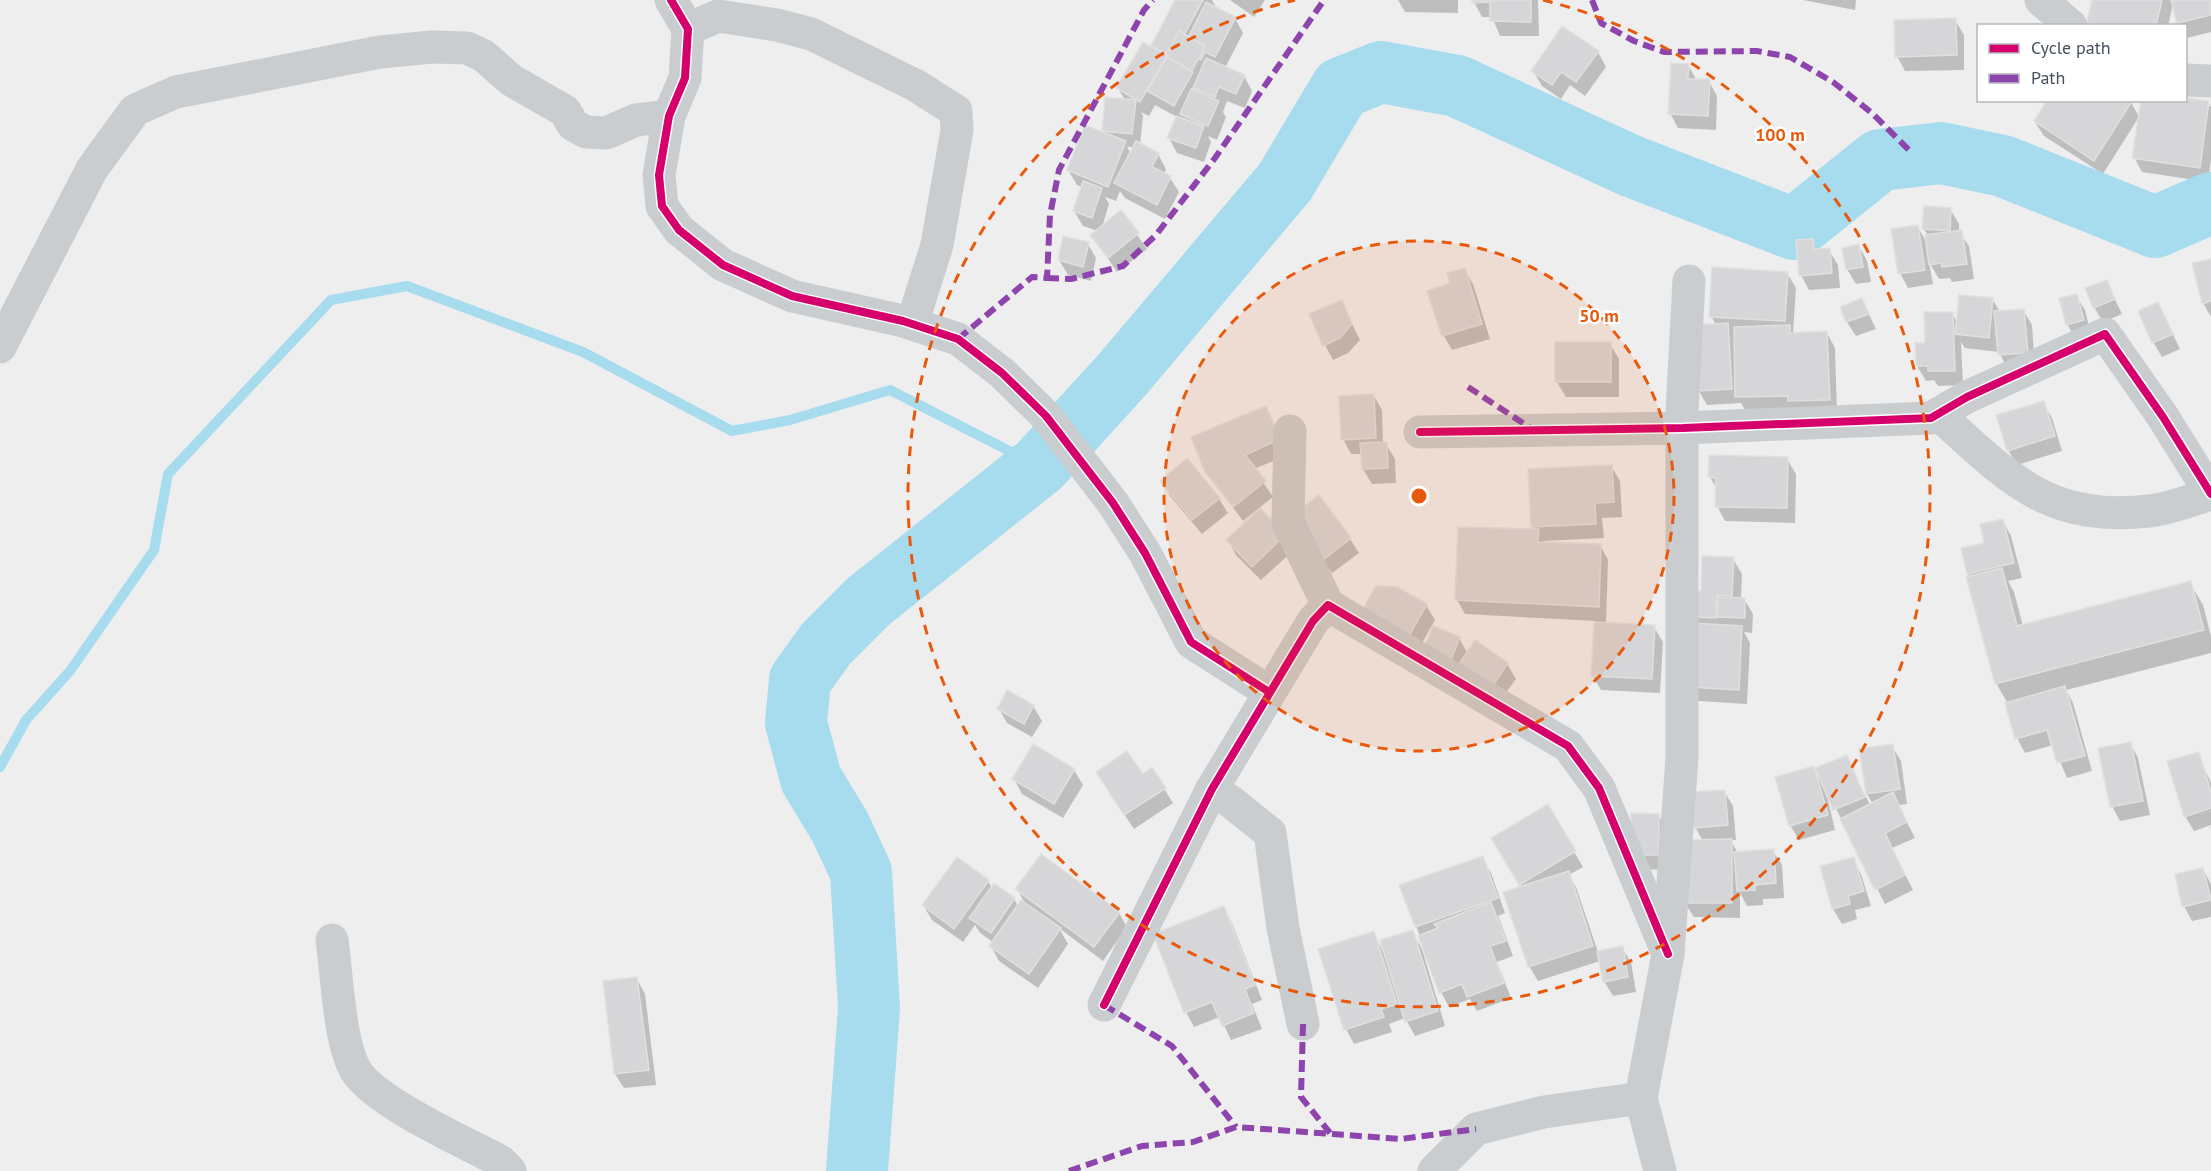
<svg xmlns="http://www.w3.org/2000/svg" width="2211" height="1171" font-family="'PT Sans',sans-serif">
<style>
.shadow{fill:#0003;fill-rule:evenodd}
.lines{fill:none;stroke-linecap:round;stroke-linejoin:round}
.stream{stroke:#a6dcee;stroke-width:10}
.river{stroke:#a6dcee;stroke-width:62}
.building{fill:#d6d6d9;stroke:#e0e0e1;stroke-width:1.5}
.minor{stroke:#cacdcf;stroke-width:33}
.quiet{stroke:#8e44ad;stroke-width:6;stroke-dasharray:12 6;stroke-linecap:butt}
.cycleway-casing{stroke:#fff;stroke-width:11}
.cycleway{stroke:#d6006c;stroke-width:8}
.ring{fill:none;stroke:#e8590c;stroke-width:3;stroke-dasharray:10 8}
.centre{fill:#e8590c;stroke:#fff;stroke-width:3}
.ring-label{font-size:18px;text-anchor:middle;font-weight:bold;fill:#e8590c;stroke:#fff;stroke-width:5;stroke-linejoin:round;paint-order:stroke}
</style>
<rect width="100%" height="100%" fill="#efeeee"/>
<!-- shadow -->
<g class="shadow">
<path d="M 1177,0 L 1212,0 L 1216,7 L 1235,18 L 1243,33 L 1225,68 L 1244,76 L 1252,91 L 1245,108 L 1227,101 L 1223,112 L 1226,117 L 1217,140 L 1208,136 L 1211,142 L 1204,162 L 1177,153 L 1169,138 L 1177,117 L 1155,105 L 1149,116 L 1141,112 L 1143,116 L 1140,145 L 1158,154 L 1166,169 L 1164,174 L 1170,178 L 1179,192 L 1165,219 L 1125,198 L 1120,191 L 1116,201 L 1105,197 L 1109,204 L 1102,227 L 1121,212 L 1147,249 L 1117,272 L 1092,235 L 1098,231 L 1083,226 L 1074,211 L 1082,187 L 1077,185 L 1068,170 L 1106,135 L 1103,131 L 1125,100 L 1118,88 L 1151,48 ZM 1127,147 L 1134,147 L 1131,154 Z"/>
<polygon points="1230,0 1265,0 1254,17"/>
<polygon points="1398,0 1458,0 1458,13 1405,12"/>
<polygon points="1473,0 1538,0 1539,36 1500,36 1492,17 1482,17"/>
<polygon points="1803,0 1856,0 1855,10"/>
<polygon points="2094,0 2170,0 2173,4 2168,26 2088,26"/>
<polygon points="2173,0 2211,0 2211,32 2187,38 2186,26 2179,23"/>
<polygon points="1955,20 1964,35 1964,70 1905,71 1897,56"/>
<polygon points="1598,52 1606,67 1585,96 1570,85 1561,99 1542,86 1533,71"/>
<polygon points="1688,65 1697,81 1709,81 1717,96 1716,130 1678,128 1670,113"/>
<polygon points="2186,99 2208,103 2211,107 2211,159 2208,182 2142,172 2134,157"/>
<polygon points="2131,102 2139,117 2103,174 2044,136 2035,122"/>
<polygon points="1950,209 1959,224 1959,232 1969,246 1974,279 1952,282 1950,278 1939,279 1929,262 1933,284 1908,288 1900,273 1917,226 1928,244 1928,236 1924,229"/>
<polygon points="1812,241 1818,251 1829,250 1838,265 1840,288 1809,290 1801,275"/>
<polygon points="1088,244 1096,258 1091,281 1068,275 1059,260"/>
<polygon points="1859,246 1867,261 1871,282 1856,284 1847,269"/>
<polygon points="2211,260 2211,317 2203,303"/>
<polygon points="1464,269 1473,284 1490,339 1452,350 1444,336 1429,291 1452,284"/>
<polygon points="1787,273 1796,288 1793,334 1827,333 1835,348 1837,415 1746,412 1741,403 1707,405 1699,391 1716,325 1711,316"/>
<polygon points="2106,281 2122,314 2103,322 2094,307"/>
<polygon points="2076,296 2085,310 2091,335 2076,339 2067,324"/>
<polygon points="1862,300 1876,329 1856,336 1847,322"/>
<polygon points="1993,300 2000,312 2023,310 2032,325 2035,368 2008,370 1999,352 1965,348 1961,342 1963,385 1938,386 1934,380 1926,381 1917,366 1927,345 1952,313 1957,322"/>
<polygon points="1341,302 1360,340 1348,353 1333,360 1325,345"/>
<polygon points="2158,304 2180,349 2162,357 2153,342"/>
<polygon points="1610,344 1619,359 1619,397 1566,397 1557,382"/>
<polygon points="1374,396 1382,410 1383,444 1386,444 1395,459 1396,483 1372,484 1363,469 1362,454 1351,454 1343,439"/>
<polygon points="2043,403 2052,418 2062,451 2017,465 2008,450"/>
<polygon points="1265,408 1288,455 1254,469 1273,497 1259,508 1284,536 1293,551 1261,580 1236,555 1228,540 1259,511 1258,509 1243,521 1207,472"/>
<polygon points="1787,459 1796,474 1795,523 1725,521 1717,506 1717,489 1710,477"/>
<polygon points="1611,466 1620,481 1622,517 1602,518 1604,538 1544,541 1546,544 1600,545 1608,560 1606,624 1654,627 1663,642 1660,693 1601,690 1593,676 1596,621 1465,614 1457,600 1535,530 1533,526"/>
<polygon points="1162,481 1219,499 1228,513 1202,534 1170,496"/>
<polygon points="2003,521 2011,536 2022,578 2008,581 2014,592 2023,626 2190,583 2203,605 2211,636 2211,653 2066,690 2073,703 2092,771 2067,778 2053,745 2025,753 2017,738 2008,704 1996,683 1962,549 1986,544"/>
<polygon points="1300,532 1350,539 1359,553 1332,573"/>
<polygon points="1733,559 1742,574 1741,599 1744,599 1753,614 1752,633 1744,632 1750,643 1747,704 1698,701 1693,617"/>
<polygon points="1397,588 1426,605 1435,620 1418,650 1373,623"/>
<polygon points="1459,638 1468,654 1507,664 1516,679 1496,706 1434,666"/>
<polygon points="1033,706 1042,721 1032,737 1007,723 999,709"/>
<polygon points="2130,743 2138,758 2150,815 2120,821 2112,806"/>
<polygon points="1892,746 1901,761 1907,804 1898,805 1915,838 1892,848 1913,890 1885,904 1825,787 1835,830 1799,840 1790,825 1813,768 1819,778 1846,757 1870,805 1873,804 1867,794"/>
<polygon points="2198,754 2211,783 2211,825 2194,831 2185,816"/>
<polygon points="1074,770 1083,785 1063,818 1022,794 1014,779"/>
<polygon points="1142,776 1164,789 1173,803 1134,829 1106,787"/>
<polygon points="1724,791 1733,806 1736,840 1730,840 1738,853 1773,851 1782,865 1784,898 1763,899 1763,905 1747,906 1740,893 1740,918 1694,917 1685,903 1703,841 1695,827"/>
<polygon points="1548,807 1583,867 1569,875 1576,887 1598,952 1622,948 1631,962 1636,992 1613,996 1604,981 1600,961 1538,981 1529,966 1522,887 1493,839"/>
<polygon points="1633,815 1658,815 1667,830 1666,870 1641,869"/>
<polygon points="1482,858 1491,873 1505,913 1498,916 1513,956 1497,962 1511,998 1477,1011 1470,999 1449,1007 1441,992 1401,886"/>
<polygon points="1853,859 1861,874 1871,906 1855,910 1857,919 1842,924 1833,909 1822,867"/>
<polygon points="2203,869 2211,884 2211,917 2192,921 2184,906"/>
<polygon points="988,881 992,888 1014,899 1018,906 1027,907 1017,889 1119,913 1127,927 1103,961 1059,928 1068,944 1038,988 999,961 991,946 993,942 980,933 975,925 963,942 932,920 923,905"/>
<polygon points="1224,908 1232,923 1262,1000 1252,1004 1262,1029 1231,1040 1220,1017 1194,1027 1186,1012"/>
<polygon points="1412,932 1422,949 1445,1026 1415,1036 1405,1018 1389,1024 1392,1032 1354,1044 1346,1029 1373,933 1383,951"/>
<polygon points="637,979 645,994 656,1085 624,1088 615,1074"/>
</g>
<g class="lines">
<!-- stream -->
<polyline class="stream" points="0,767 26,720 70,671 154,550 168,474 331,300 407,286 583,352 732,431 790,420 890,390 1039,466"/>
<!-- river -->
<polyline class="river" points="857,1171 869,1008 861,872 840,827 811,779 796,723 800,680 826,644 869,601 1039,466 1122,375 1285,182 1341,88 1381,72 1457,86 1631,166 1794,229 1880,160 1941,153 2003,166 2155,227 2211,203"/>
</g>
<!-- building -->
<g class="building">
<polygon points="1175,0 1203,0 1172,57 1151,46"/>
<polygon points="1472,0 1531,0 1531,22 1490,21 1490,2 1472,3"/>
<polygon points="2092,0 2162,0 2156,26 2086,26"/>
<polygon points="2171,0 2211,0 2211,15 2177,23"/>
<polygon points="1206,2 1236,17 1215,57 1205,52 1201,60 1182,50"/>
<polygon points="1956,18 1957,55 1895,57 1894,20"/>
<polygon points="1562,26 1599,51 1576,82 1561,72 1552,85 1531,71"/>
<polygon points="1179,31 1205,46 1192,71 1165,56"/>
<polygon points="1143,42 1167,55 1140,102 1116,88"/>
<polygon points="1167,57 1193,72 1174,106 1147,91"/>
<polygon points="1206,58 1245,75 1236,94 1219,87 1215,97 1193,88"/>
<polygon points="1671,63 1689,64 1688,79 1710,79 1708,116 1668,114"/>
<polygon points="1191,89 1219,101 1208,126 1180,114"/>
<polygon points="1105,97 1136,100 1132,134 1102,131"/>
<polygon points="2186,98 2209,101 2200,168 2132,158 2141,100 2186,100"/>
<polygon points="2047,100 2131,100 2132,101 2094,161 2034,121"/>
<polygon points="1176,116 1204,126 1196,148 1167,138"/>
<polygon points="1085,125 1126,141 1108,187 1067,170"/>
<polygon points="1136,141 1159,153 1152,167 1171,176 1157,205 1114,183"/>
<polygon points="1083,181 1102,188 1092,218 1073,211"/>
<polygon points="1924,206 1951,208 1950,231 1922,229"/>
<polygon points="1121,210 1139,233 1108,258 1090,235"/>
<polygon points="1918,225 1925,270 1898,274 1891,229"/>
<polygon points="1962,230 1967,264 1942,267 1941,263 1929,265 1925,235"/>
<polygon points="1063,236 1089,242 1083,267 1058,260"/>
<polygon points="1813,239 1814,249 1830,248 1832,273 1799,276 1796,240"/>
<polygon points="1859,244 1863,267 1846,270 1842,248"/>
<polygon points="2211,259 2211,301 2202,304 2192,263"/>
<polygon points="1712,267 1788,272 1785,321 1709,317"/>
<polygon points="1465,268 1482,324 1442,336 1427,291 1450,283 1447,273"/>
<polygon points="2107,280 2115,299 2093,308 2085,288"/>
<polygon points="2077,294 2084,320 2066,325 2059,298"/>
<polygon points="1959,295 1993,298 1989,338 1955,334"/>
<polygon points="1862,298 1869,314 1846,322 1840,307"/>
<polygon points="1342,300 1352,324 1340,338 1323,346 1309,314"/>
<polygon points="2158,302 2173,334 2152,343 2138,311"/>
<polygon points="2024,309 2028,353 1998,355 1994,311"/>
<polygon points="1924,312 1953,312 1955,371 1928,371 1928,366 1916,366 1915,343 1925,343"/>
<polygon points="1728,323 1732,389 1697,391 1694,325"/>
<polygon points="1790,325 1790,333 1827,331 1830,400 1788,401 1788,396 1735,397 1734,327"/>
<rect x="1555" y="342" width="56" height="40"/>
<polygon points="1374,394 1376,438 1341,440 1339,396"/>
<polygon points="2044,401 2055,436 2007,451 1996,415"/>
<polygon points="1266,406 1280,439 1245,455 1266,481 1233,507 1205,472 1191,437"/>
<polygon points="1387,442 1388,468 1362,469 1360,443"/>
<polygon points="1709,455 1788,457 1787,508 1715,507 1716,478 1708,477"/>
<polygon points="1187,458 1220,498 1192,520 1160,481"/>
<polygon points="1612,465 1614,502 1595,503 1596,524 1531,527 1528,469"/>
<polygon points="1319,495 1351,538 1323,560 1290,517"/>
<polygon points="1260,508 1285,535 1252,567 1226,540"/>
<polygon points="2003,519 2014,563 1967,574 1961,548 1984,543 1980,524"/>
<polygon points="1458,527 1539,529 1538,542 1601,544 1599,607 1455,600"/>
<polygon points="1702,556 1734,557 1732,596 1717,595 1716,618 1692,617 1693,590 1701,591"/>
<polygon points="2002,568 2017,626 2191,581 2204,630 1995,684 1966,577"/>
<polygon points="1376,586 1397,587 1427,604 1409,636 1363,609"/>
<polygon points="1718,597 1745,598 1745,618 1717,617"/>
<polygon points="1594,622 1655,625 1652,679 1591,676"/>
<polygon points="1691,623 1742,626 1739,690 1688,687"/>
<polygon points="1433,626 1460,637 1450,662 1423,651"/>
<polygon points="1475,640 1508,663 1488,693 1455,670"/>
<polygon points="2065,686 2085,756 2057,763 2047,730 2015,739 2005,703"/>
<polygon points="1007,690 1034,705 1024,724 997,709"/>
<polygon points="2131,742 2143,801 2110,807 2098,748"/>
<polygon points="1033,744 1075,769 1054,804 1012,779"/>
<polygon points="1893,744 1900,789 1866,794 1859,749"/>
<polygon points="1127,751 1143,774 1152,767 1166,788 1124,815 1096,772"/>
<polygon points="2199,752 2211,792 2211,808 2184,817 2167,761"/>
<polygon points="1847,755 1865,797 1833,810 1815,768"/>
<polygon points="1814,766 1828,815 1789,826 1775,777"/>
<polygon points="1725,790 1728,825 1694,828 1691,792"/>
<polygon points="1893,792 1907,822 1885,833 1905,875 1875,890 1840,819"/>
<polygon points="1548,804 1576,851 1519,885 1491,838"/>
<polygon points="1631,813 1659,814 1659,855 1631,855"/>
<polygon points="1732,839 1732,903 1684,903 1683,840"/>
<polygon points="1774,849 1776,883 1755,885 1755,890 1737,891 1734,852"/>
<polygon points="1041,854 1120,912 1094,947 1015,889"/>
<polygon points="1483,856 1498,898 1415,927 1399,885"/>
<polygon points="957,857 989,880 954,929 922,905"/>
<polygon points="1854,857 1864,891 1848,896 1850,904 1832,909 1820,866"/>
<polygon points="2203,868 2211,900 2182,907 2175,874"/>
<polygon points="1569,871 1593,946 1528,967 1503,892"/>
<polygon points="994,883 1015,898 991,933 969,918"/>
<polygon points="1021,900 1061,928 1029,974 989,946"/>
<polygon points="1491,902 1506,941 1490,946 1504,983 1467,997 1462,984 1439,993 1418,936 1438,928 1434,924"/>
<polygon points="1224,906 1255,985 1245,989 1254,1013 1222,1026 1212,1002 1184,1013 1153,934"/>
<polygon points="1413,930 1438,1011 1405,1022 1380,940"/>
<polygon points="1374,931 1397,1004 1381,1009 1384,1017 1344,1030 1318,949"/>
<polygon points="1623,946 1628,977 1603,982 1597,951"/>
<polygon points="637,977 649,1070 614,1074 603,981"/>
</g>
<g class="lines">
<!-- minor -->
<g class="minor">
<polyline points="671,0 688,29 685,78 669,116 659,175 662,206 679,230 723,265 792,296 903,321 958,339 1002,373 1046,416 1113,503 1145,553 1191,642 1269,692"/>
<polyline points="2041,0 2071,26"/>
<polyline points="688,29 718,16 777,25 811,34 915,85 956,111 957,130 937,245 912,324"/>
<polyline points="2186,80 2211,81"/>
<polyline points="0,347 92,169 135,110 176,92 380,52 432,47 467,48 484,56 511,80 565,111 573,125 586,132 606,133 636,120 669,116"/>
<path d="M 1938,414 C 2008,477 2046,522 2149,511 C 2169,509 2191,500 2211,494"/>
<polyline points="1290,431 1288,522 1328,605"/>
<polyline points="1420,432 1683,428 1931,418 1967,397 2105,334 2163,417 2211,494"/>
<polyline points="1212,789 1230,801 1270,833 1283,928 1303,1024"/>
<path d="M 332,940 C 337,975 339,1042 356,1071 C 375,1102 466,1143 500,1161 L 510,1171"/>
<polyline points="1104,1005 1212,789 1313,621 1328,605 1568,746 1599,788 1668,954"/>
<polyline points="1434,1171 1476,1129 1544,1112 1641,1098"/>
<polyline points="1660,1171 1641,1098 1668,954 1682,758 1682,410 1689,281"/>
</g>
<!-- quiet -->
<g class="quiet">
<polyline points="1592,0 1601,23 1634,41 1664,52 1757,51 1790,57 1833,82 1872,113 1910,151"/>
<polyline points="1047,278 1071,279 1123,266 1156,235 1215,158 1324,0"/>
<polyline points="958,339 1032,277 1047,278 1050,215 1059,170 1144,10 1153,0"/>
<polyline points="1468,387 1532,429"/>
<polyline points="1104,1005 1172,1046 1236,1127"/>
<polyline points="1303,1024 1301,1097 1330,1133"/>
<polyline points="1069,1171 1142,1146 1193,1142 1236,1127 1401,1139 1476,1129"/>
</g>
<defs>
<g id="cycleway">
<polyline points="671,0 688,29 685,78 669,116 659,175 662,206 679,230 723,265 792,296 903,321 958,339 1002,373 1046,416 1113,503 1145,553 1191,642 1269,692"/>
<polyline points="1420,432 1683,428 1931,418 1967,397 2105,334 2163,417 2211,494"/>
<polyline points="1104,1005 1212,789 1313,621 1328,605 1568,746 1599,788 1668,954"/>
</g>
</defs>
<!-- cycleway casing -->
<use href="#cycleway" class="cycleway-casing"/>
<!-- cycleway -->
<use href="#cycleway" class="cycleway"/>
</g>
<!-- distance rings -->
<circle cx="1419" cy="496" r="255" fill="#e8590c" fill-opacity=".12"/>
<g class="ring">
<circle cx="1419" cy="496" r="255"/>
<path d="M1543 0A511 511 0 1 1 1295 0"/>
</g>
<circle cx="1419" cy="496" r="9" class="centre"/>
<g class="ring-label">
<text x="1780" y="141">100 m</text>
<text x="1599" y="322">50 m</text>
</g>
<!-- legend -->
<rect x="1977" y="24" width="210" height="78" fill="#ffffff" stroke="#b5b9bd" stroke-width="1.5"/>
<rect x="1989" y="44" width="30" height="9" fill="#d6006c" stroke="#b5b9bd" stroke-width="1.5"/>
<text x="2031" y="54" font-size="18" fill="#45505b">Cycle path</text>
<rect x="1989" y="74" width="30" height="9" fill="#8e44ad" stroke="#b5b9bd" stroke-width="1.5"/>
<text x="2031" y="84" font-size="18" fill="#45505b">Path</text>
</svg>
